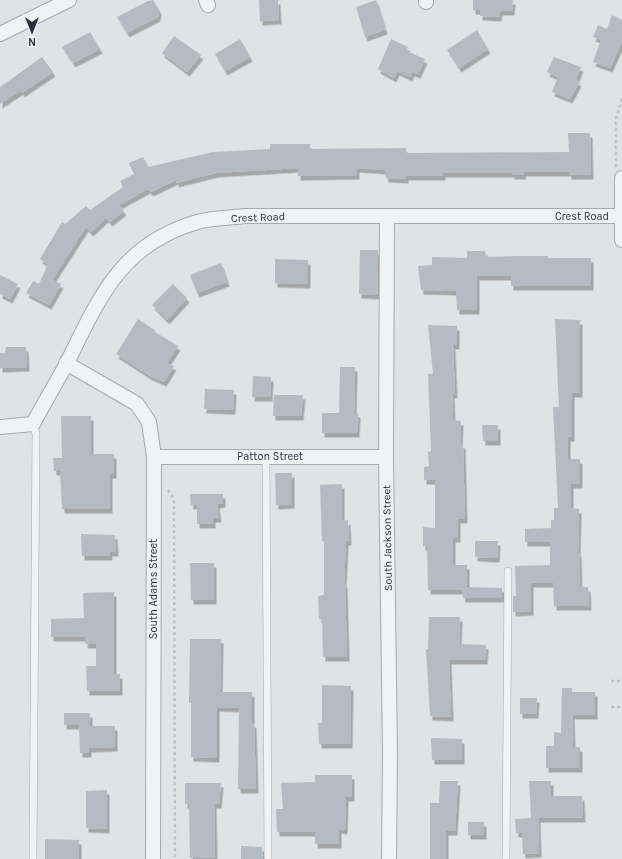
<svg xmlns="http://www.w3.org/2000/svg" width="622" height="859" font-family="Karla,sans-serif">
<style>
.building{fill:#b6bbc3;filter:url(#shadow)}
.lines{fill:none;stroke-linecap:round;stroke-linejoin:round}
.service-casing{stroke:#a5a9b0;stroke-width:8}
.minor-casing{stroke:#a5a9b0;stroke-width:16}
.path{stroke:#bdc0c5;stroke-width:2.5;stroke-dasharray:3 3;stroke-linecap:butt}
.service{stroke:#f1f2f5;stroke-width:7}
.minor{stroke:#f1f2f5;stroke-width:14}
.labels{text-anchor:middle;stroke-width:3.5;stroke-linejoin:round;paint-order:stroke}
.street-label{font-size:11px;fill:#29303c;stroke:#eef1f4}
</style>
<defs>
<filter id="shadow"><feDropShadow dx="2.5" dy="4.5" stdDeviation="0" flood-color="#0004"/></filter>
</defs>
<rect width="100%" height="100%" fill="#dfe2e7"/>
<!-- building -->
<g class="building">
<polygon points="153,0 159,10 158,17 127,33 117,17 148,1"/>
<polygon points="259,0 278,0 279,20 260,21"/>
<polygon points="376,0 385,30 365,37 356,7"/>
<polygon points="473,0 513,0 512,11 500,11 499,17 480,16 480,10 473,10"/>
<polygon points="612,15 622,20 622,42 610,68 593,62 601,40 593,37 598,25 607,29"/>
<polygon points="477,30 488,49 459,68 447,50"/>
<polygon points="90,32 100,49 73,63 62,47"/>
<polygon points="174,36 201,55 187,72 162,53"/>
<polygon points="240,39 250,57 225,71 215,54"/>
<polygon points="391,39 408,47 406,51 425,59 418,74 412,72 410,77 397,71 394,78 378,69"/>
<polygon points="42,57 53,72 22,93 21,90 0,104 0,87"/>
<polygon points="554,57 581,67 576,80 579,82 570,99 552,92 558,77 547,72"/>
<polygon points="568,133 590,133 591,175 569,175 569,172 524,172 523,175 512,175 512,173 443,173 443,176 406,176 406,179 386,178 385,170 357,168 357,175 298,176 298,168 216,173 176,183 176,180 151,192 148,189 119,205 124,211 110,222 106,218 91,232 86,227 52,280 61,284 49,305 26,293 33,281 39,284 48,264 40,259 62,222 65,224 86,206 90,210 123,187 120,181 134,174 129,163 143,157 148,167 213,152 270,149 270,144 310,144 310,149 406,148 406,153 569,152"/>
<polygon points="360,250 378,250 378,295 359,294"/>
<polygon points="467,251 485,251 486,257 516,256 548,256 548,258 591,258 591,286 511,286 511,276 477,276 477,310 457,310 456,291 421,290 418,266 432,265 432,257 467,258"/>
<polygon points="275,259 308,260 308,284 275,283"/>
<polygon points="221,263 227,282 197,293 190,275"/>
<polygon points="0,275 18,284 10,299 0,294"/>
<polygon points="173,284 187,298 167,320 152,305"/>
<polygon points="138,319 156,331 155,332 178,346 167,363 174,366 164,382 150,376 116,354"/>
<polygon points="555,319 580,320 580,393 572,393 572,437 568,437 568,459 580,459 580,484 571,484 571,508 579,509 578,552 579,552 580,587 588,587 589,606 554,606 553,583 531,583 531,611 513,612 513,596 516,596 515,566 550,565 550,542 525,542 525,529 551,528 551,520 554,520 554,508 558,508 553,407 559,407"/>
<polygon points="428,325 457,326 457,345 453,345 455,394 452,394 453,420 461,421 460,444 463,444 465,519 458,519 458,538 453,538 453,565 467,565 467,587 502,588 502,598 463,598 462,590 428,590 427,546 423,546 423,527 435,528 435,480 424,480 424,467 429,466 428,452 431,451 428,374 433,374"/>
<polygon points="6,347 26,347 27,367 0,368 0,353 5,353"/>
<polygon points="340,367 355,367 354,413 358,413 357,433 322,433 322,413 339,413"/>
<polygon points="253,376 271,377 270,397 252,397"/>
<polygon points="205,389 234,390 233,410 204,409"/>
<polygon points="274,395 303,395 301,416 273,416"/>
<polygon points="61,416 91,416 91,454 114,454 114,474 110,474 110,509 62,509 60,471 54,471 53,458 62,458"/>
<polygon points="482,425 498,425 498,441 483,441"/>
<polygon points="275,473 292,473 292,504 276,505"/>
<polygon points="342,484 342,521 348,520 349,541 346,541 344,583 345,583 347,657 323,657 322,619 319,619 318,596 324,595 324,541 322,541 320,485"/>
<polygon points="190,494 223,494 223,503 217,504 219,518 213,518 213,524 197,524 197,505 191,505"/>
<polygon points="81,534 115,535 116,552 110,552 110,556 82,556"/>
<polygon points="475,541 498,541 497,558 475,557"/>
<polygon points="190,563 214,563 214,600 191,600"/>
<polygon points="114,592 114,674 120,674 120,691 87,691 86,666 96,666 96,644 85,644 86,637 51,637 51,619 84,618 83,593"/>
<polygon points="429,617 460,617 459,644 486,645 485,660 449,660 451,717 430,716 426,649 428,649"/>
<polygon points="190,639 221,639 220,692 252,692 252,723 254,723 256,789 238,789 239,708 217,707 217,758 191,757 191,703 189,703"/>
<polygon points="322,685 351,686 350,744 319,744 318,723 322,723"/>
<polygon points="562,688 572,688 572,692 595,692 595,715 572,715 573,747 580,747 580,768 546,768 546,746 554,746 554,732 561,733"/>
<polygon points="520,698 537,698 536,714 520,714"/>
<polygon points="64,713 90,713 90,726 115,726 115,747 89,748 89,753 80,753 79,725 64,725"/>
<polygon points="431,738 462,739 462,760 432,760"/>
<polygon points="315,775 352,775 352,797 346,797 345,830 339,829 339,844 315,844 315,832 277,832 276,809 283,809 281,783 315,782"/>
<polygon points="440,781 458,781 455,831 446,831 446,859 430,859 430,803 439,803"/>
<polygon points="529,781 551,781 551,796 582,796 583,818 538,818 539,853 523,854 522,833 516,833 515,819 531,818"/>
<polygon points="185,783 221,783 219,804 214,804 215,858 190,858 189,804 185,804"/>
<polygon points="107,790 107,829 86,828 86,791"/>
<rect x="468" y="822" width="16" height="13"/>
<polygon points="45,839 79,840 79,859 45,859"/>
<polygon points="241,846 262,847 263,859 241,859"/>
</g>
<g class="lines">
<defs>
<g id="service">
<polyline points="33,424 36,434 33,859"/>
<polyline points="266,456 268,859"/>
<polyline points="506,859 508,571"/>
</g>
<g id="minor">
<polyline points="206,0 208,5"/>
<polyline points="426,0 426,2"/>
<polyline points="0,34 69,0"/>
<polyline points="622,178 622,240"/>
<polyline points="387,217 386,457 390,754 389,859"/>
<polyline points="66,363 137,404 149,422 154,457 153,859"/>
<path d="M 0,427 L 33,424 C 44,403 56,383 67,363 C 100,296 122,242 201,221 C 215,218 230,218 244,216 L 622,216"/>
<polyline points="154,457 386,457"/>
</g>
</defs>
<!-- service casing -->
<use href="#service" class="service-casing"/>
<!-- minor casing -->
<use href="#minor" class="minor-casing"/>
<!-- path -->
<g class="path">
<polyline points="616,167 616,119 622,98"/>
<polyline points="168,490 174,499 175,859"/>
<polyline points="611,681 622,681"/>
<polyline points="611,707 622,707"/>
</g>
<!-- service -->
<use href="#service" class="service"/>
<!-- minor -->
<use href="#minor" class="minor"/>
</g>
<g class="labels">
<!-- street labels -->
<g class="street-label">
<text x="582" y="220">Crest Road</text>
<text transform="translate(258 217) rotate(-2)" y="4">Crest Road</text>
<text x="270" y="460">Patton Street</text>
<text transform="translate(387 538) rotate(-91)" y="4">South Jackson Street</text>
<text transform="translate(153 589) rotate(-90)" y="4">South Adams Street</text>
</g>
</g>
<!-- north arrow -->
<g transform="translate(32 32) rotate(180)" stroke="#eef1f4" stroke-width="3" paint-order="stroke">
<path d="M0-3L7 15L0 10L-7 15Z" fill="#29303c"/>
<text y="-6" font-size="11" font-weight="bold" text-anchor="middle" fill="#29303c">N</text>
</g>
</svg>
